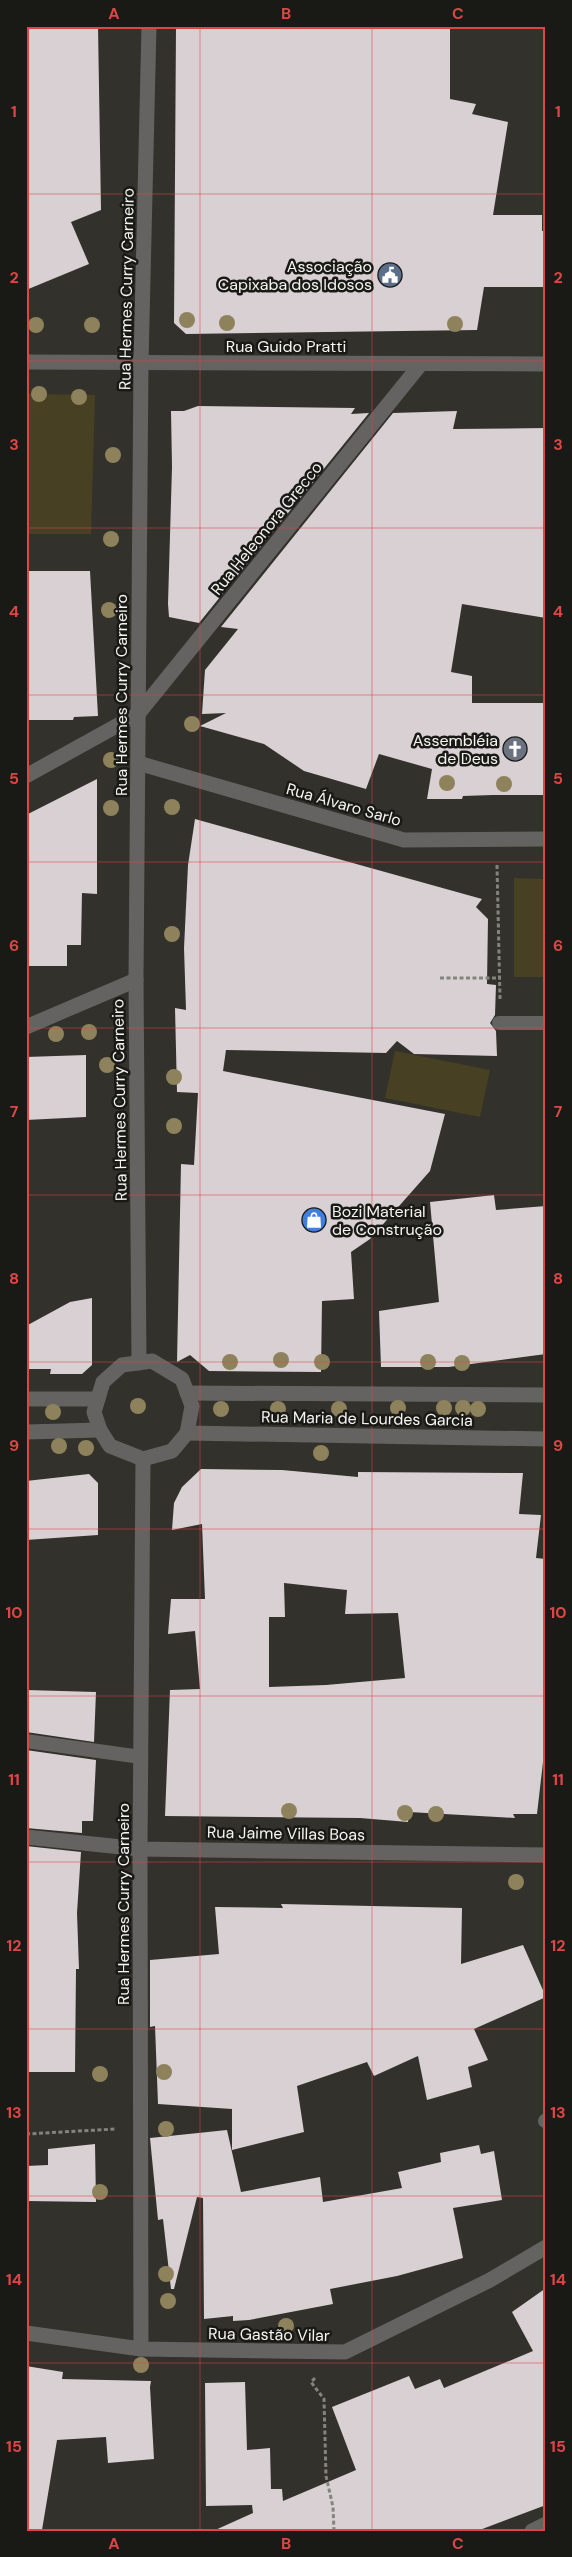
<svg xmlns="http://www.w3.org/2000/svg" width="572" height="2557" font-family="'DM Sans',sans-serif">
<style>
.green{fill:#484023}
.building{fill:#d8d0d3;fill-rule:evenodd}
.lines{fill:none;stroke-linecap:round;stroke-linejoin:round}
.path{stroke:#84837f;stroke-width:3;stroke-dasharray:4 2.5;stroke-linecap:butt}
.lane{stroke:#656361;stroke-width:14}
.street{stroke:#656361;stroke-width:15}
.tree{fill:#8e825c}
.grid{fill:none;stroke:#db4746;stroke-width:1;stroke-opacity:0.55}
.labels{text-anchor:middle;stroke-width:5;stroke-linejoin:round;paint-order:stroke}
.poi-label{font-size:16px;fill:#f5f4f1;stroke:#191916;text-anchor:end}
.street-label{font-size:16px;fill:#f5f4f1;stroke:#191916}
.neatline{fill:none;stroke:#db4746;stroke-width:2}
.grid-label{font-size:16px;text-anchor:middle;font-weight:bold;fill:#db4746}
</style>
<rect width="100%" height="100%" fill="#32312b"/>
<!-- green -->
<g class="green">
<polygon points="26,394 95,395 91,534 26,534"/>
<polygon points="514,878 546,879 546,977 514,977"/>
<polygon points="395,1051 490,1070 480,1117 385,1098"/>
</g>
<!-- building -->
<g class="building">
<polygon points="26,26 98,26 101,210 71,222 89,264 26,290"/>
<polygon points="176,26 450,26 450,99 476,104 472,114 508,122 493,215 542,215 542,231 546,231 546,287 484,287 477,330 186,334 174,323"/>
<polygon points="198,406 355,408 351,414 369,413 199,623 169,617 168,604 172,467 171,411 184,411"/>
<polygon points="457,411 453,429 546,428 546,618 462,604 451,672 472,676 472,703 546,703 546,795 493,795 463,796 462,799 427,799 432,769 379,754 366,789 304,771 264,744 200,726 226,713 202,714 205,670 238,629 221,627 393,413"/>
<polygon points="26,571 90,571 98,716 74,717 73,720 26,720"/>
<polygon points="97,779 97,894 82,893 81,945 67,945 67,966 26,966 26,815"/>
<polygon points="195,819 482,899 476,907 488,919 487,984 496,985 495,1015 490,1023 496,1031 497,1056 414,1054 397,1041 386,1053 226,1050 223,1071 445,1114 430,1171 370,1239 351,1252 354,1299 322,1301 321,1372 209,1371 190,1355 177,1362 181,1164 194,1165 198,1093 177,1092 175,1008 186,1010 184,948 188,865"/>
<polygon points="86,1055 86,1117 26,1120 26,1057"/>
<polygon points="494,1195 496,1210 546,1206 546,1354 449,1367 381,1367 379,1311 439,1302 430,1202"/>
<polygon points="92,1298 92,1365 82,1374 50,1374 51,1369 26,1369 26,1326 70,1302"/>
<path d="M 201,1469 L 282,1470 L 358,1477 L 358,1472 L 523,1473 L 519,1514 L 541,1515 L 536,1558 L 546,1559 L 546,1762 L 543,1762 L 537,1814 L 513,1814 L 515,1818 L 409,1812 L 408,1822 L 360,1818 L 165,1816 L 170,1690 L 200,1689 L 195,1631 L 168,1634 L 171,1599 L 205,1599 L 202,1524 L 172,1530 L 174,1503 L 182,1487 ZM 284,1583 L 347,1590 L 345,1614 L 398,1613 L 405,1678 L 326,1685 L 269,1687 L 269,1617 L 285,1617 Z"/>
<polygon points="89,1474 98,1483 98,1535 26,1540 26,1481"/>
<polygon points="26,1690 96,1692 94,1742 26,1732"/>
<polygon points="26,1750 96,1760 93,1821 82,1821 82,1833 26,1828"/>
<polygon points="26,1846 81,1852 77,1913 79,1969 76,1969 75,2072 26,2072"/>
<polygon points="281,1904 462,1908 461,1964 523,1945 546,1997 474,2029 488,2060 468,2067 472,2087 427,2100 418,2056 374,2076 367,2062 297,2086 304,2132 232,2150 232,2109 158,2104 155,2026 150,2027 150,1960 219,1954 215,1907 283,1908"/>
<polygon points="227,2130 241,2192 320,2177 323,2202 402,2188 398,2172 441,2162 440,2153 479,2145 481,2154 494,2151 502,2200 453,2208 463,2258 397,2276 330,2289 333,2304 249,2320 233,2321 233,2316 204,2319 203,2198 197,2197 174,2289 171,2289 163,2219 158,2220 150,2138"/>
<polygon points="95,2144 96,2202 26,2201 26,2166 48,2165 48,2149"/>
<polygon points="546,2288 546,2505 477,2531 213,2531 253,2513 252,2505 206,2506 205,2383 245,2382 247,2450 270,2448 271,2489 282,2489 283,2501 356,2470 332,2407 409,2376 415,2389 440,2379 444,2388 533,2351 512,2312"/>
<polygon points="26,2366 63,2372 62,2379 151,2381 150,2387 154,2459 108,2463 106,2437 57,2440 42,2530 26,2529"/>
</g>
<g class="lines">
<!-- path -->
<g class="path">
<polyline points="497,865 500,999"/>
<polyline points="440,978 501,978"/>
<polyline points="26,2134 115,2129"/>
<polyline points="315,2378 311,2382 324,2399 326,2476 333,2507 334,2531"/>
</g>
<!-- lane -->
<g class="lane">
<polyline points="499,1023 546,1023"/>
<polyline points="26,1741 141,1757"/>
<polyline points="545,2121 546,2120"/>
</g>
<!-- street -->
<g class="street">
<polyline points="26,362 546,364"/>
<polyline points="138,763 404,840 546,839"/>
<polyline points="26,776 138,714 420,365"/>
<polyline points="26,1027 136,980"/>
<polygon points="152,1361 182,1379 192,1406 187,1433 172,1451 143,1459 110,1446 100,1430 94,1412 103,1382 122,1365"/>
<polyline points="139,1363 136,980 141,363 149,26"/>
<polyline points="187,1393 546,1395"/>
<polyline points="26,1399 98,1399"/>
<polyline points="26,1432 100,1430"/>
<polyline points="187,1433 546,1439"/>
<polyline points="26,1837 140,1849 546,1855"/>
<polyline points="26,2333 141,2349 345,2352 490,2280 546,2247"/>
<polyline points="141,2349 140,1849 143,1459"/>
<polyline points="532,2531 546,2524"/>
</g>
</g>
<!-- trees -->
<g class="tree">
<circle cx="187" cy="320" r="8"/>
<circle cx="227" cy="323" r="8"/>
<circle cx="455" cy="324" r="8"/>
<circle cx="36" cy="325" r="8"/>
<circle cx="92" cy="325" r="8"/>
<circle cx="39" cy="394" r="8"/>
<circle cx="79" cy="397" r="8"/>
<circle cx="113" cy="455" r="8"/>
<circle cx="111" cy="539" r="8"/>
<circle cx="109" cy="610" r="8"/>
<circle cx="192" cy="724" r="8"/>
<circle cx="111" cy="760" r="8"/>
<circle cx="447" cy="783" r="8"/>
<circle cx="504" cy="784" r="8"/>
<circle cx="172" cy="807" r="8"/>
<circle cx="111" cy="808" r="8"/>
<circle cx="172" cy="934" r="8"/>
<circle cx="89" cy="1032" r="8"/>
<circle cx="56" cy="1034" r="8"/>
<circle cx="107" cy="1065" r="8"/>
<circle cx="174" cy="1077" r="8"/>
<circle cx="174" cy="1126" r="8"/>
<circle cx="281" cy="1360" r="8"/>
<circle cx="230" cy="1362" r="8"/>
<circle cx="322" cy="1362" r="8"/>
<circle cx="428" cy="1362" r="8"/>
<circle cx="462" cy="1363" r="8"/>
<circle cx="138" cy="1406" r="8"/>
<circle cx="398" cy="1408" r="8"/>
<circle cx="444" cy="1408" r="8"/>
<circle cx="463" cy="1408" r="8"/>
<circle cx="221" cy="1409" r="8"/>
<circle cx="278" cy="1409" r="8"/>
<circle cx="339" cy="1409" r="8"/>
<circle cx="478" cy="1409" r="8"/>
<circle cx="53" cy="1412" r="8"/>
<circle cx="59" cy="1446" r="8"/>
<circle cx="86" cy="1448" r="8"/>
<circle cx="321" cy="1453" r="8"/>
<circle cx="289" cy="1811" r="8"/>
<circle cx="405" cy="1813" r="8"/>
<circle cx="436" cy="1814" r="8"/>
<circle cx="516" cy="1882" r="8"/>
<circle cx="164" cy="2072" r="8"/>
<circle cx="100" cy="2074" r="8"/>
<circle cx="166" cy="2129" r="8"/>
<circle cx="100" cy="2192" r="8"/>
<circle cx="166" cy="2274" r="8"/>
<circle cx="168" cy="2301" r="8"/>
<circle cx="286" cy="2326" r="8"/>
<circle cx="141" cy="2365" r="8"/>
</g>
<!-- grid -->
<path class="grid" d="M 200,26 L 200,2531M 372,26 L 372,2531M 26,194 L 546,194M 26,361 L 546,361M 26,528 L 546,528M 26,695 L 546,695M 26,862 L 546,862M 26,1028 L 546,1028M 26,1195 L 546,1195M 26,1362 L 546,1362M 26,1529 L 546,1529M 26,1696 L 546,1696M 26,1862 L 546,1862M 26,2029 L 546,2029M 26,2196 L 546,2196M 26,2363 L 546,2363"/>
<!-- icons -->
<defs>
<symbol id="civic-disc" viewBox="-11 -11 22 22"><circle r="9.5" fill="#5c6f8a" stroke="#191916"/><path d="M-.6-6.5H3V-4.5H.6V-3L4-1V1h2V6H-6V1h2V-1L-.6-3ZM-1.2 2.5V6h2.4V2.5Z" fill="#fff"/></symbol>
<symbol id="church-disc" viewBox="-11 -11 22 22"><circle r="9.5" fill="#6b7280" stroke="#191916"/><path d="M-1.2-6h2.4v3.5h3.3v2.4h-3.3V6h-2.4V-.1h-3.3v-2.4h3.3Z" fill="#fff"/></symbol>
<symbol id="shop-disc" viewBox="-11 -11 22 22"><circle r="9.5" fill="#3f7fe0" stroke="#191916"/><path d="M-5-2.5h2.3a2.7 3.5 0 0 1 5.4 0H5L5.5 6h-11ZM-1.5-2.5h3a1.5 2.3 0 0 0-3 0Z" fill="#fff"/></symbol>
</defs>
<g fill-rule="evenodd">
<use href="#civic-disc" x="376" y="261" width="28" height="28"/>
<use href="#church-disc" x="501" y="735" width="28" height="28"/>
<use href="#shop-disc" x="300" y="1206" width="28" height="28"/>
</g>
<g class="labels">
<!-- poi labels -->
<g class="poi-label">
<text x="372" y="272">Associação<tspan x="372" dy="18">Capixaba dos Idosos</tspan></text>
<text x="498" y="746">Assembléia<tspan x="498" dy="18">de Deus</tspan></text>
<text x="332" y="1217" text-anchor="start">Bozi Material<tspan x="332" dy="18">de Construção</tspan></text>
</g>
<!-- street labels -->
<g class="street-label">
<text transform="translate(126 289) rotate(-89)" y="6">Rua Hermes Curry Carneiro</text>
<text x="286" y="352">Rua Guido Pratti</text>
<text transform="translate(266 528) rotate(-51)" y="6">Rua Heleonora Grecco</text>
<text transform="translate(121 695) rotate(-90)" y="6">Rua Hermes Curry Carneiro</text>
<text transform="translate(344 804) rotate(16)" y="6">Rua Álvaro Sarlo</text>
<text transform="translate(119 1100) rotate(-91)" y="6">Rua Hermes Curry Carneiro</text>
<text transform="translate(367 1418) rotate(1)" y="6">Rua Maria de Lourdes Garcia</text>
<text transform="translate(286 1833) rotate(1)" y="6">Rua Jaime Villas Boas</text>
<text transform="translate(123 1904) rotate(-90)" y="6">Rua Hermes Curry Carneiro</text>
<text transform="translate(269 2334) rotate(1)" y="6">Rua Gastão Vilar</text>
</g>
</g>
<!-- border -->
<rect width="572" height="2557" fill="none" stroke="#191916" stroke-width="55"/>
<rect x="28" y="28" width="516" height="2502" class="neatline"/>
<g class="grid-label">
<text x="114" y="19">A</text>
<text x="286" y="19">B</text>
<text x="458" y="19">C</text>
<text x="14" y="117">1</text>
<text x="558" y="117">1</text>
<text x="14" y="283">2</text>
<text x="558" y="283">2</text>
<text x="14" y="450">3</text>
<text x="558" y="450">3</text>
<text x="14" y="617">4</text>
<text x="558" y="617">4</text>
<text x="14" y="784">5</text>
<text x="558" y="784">5</text>
<text x="14" y="951">6</text>
<text x="558" y="951">6</text>
<text x="14" y="1117">7</text>
<text x="558" y="1117">7</text>
<text x="14" y="1284">8</text>
<text x="558" y="1284">8</text>
<text x="14" y="1451">9</text>
<text x="558" y="1451">9</text>
<text x="14" y="1618">10</text>
<text x="558" y="1618">10</text>
<text x="14" y="1785">11</text>
<text x="558" y="1785">11</text>
<text x="14" y="1951">12</text>
<text x="558" y="1951">12</text>
<text x="14" y="2118">13</text>
<text x="558" y="2118">13</text>
<text x="14" y="2285">14</text>
<text x="558" y="2285">14</text>
<text x="14" y="2452">15</text>
<text x="558" y="2452">15</text>
<text x="114" y="2549">A</text>
<text x="286" y="2549">B</text>
<text x="458" y="2549">C</text>
</g>
</svg>
